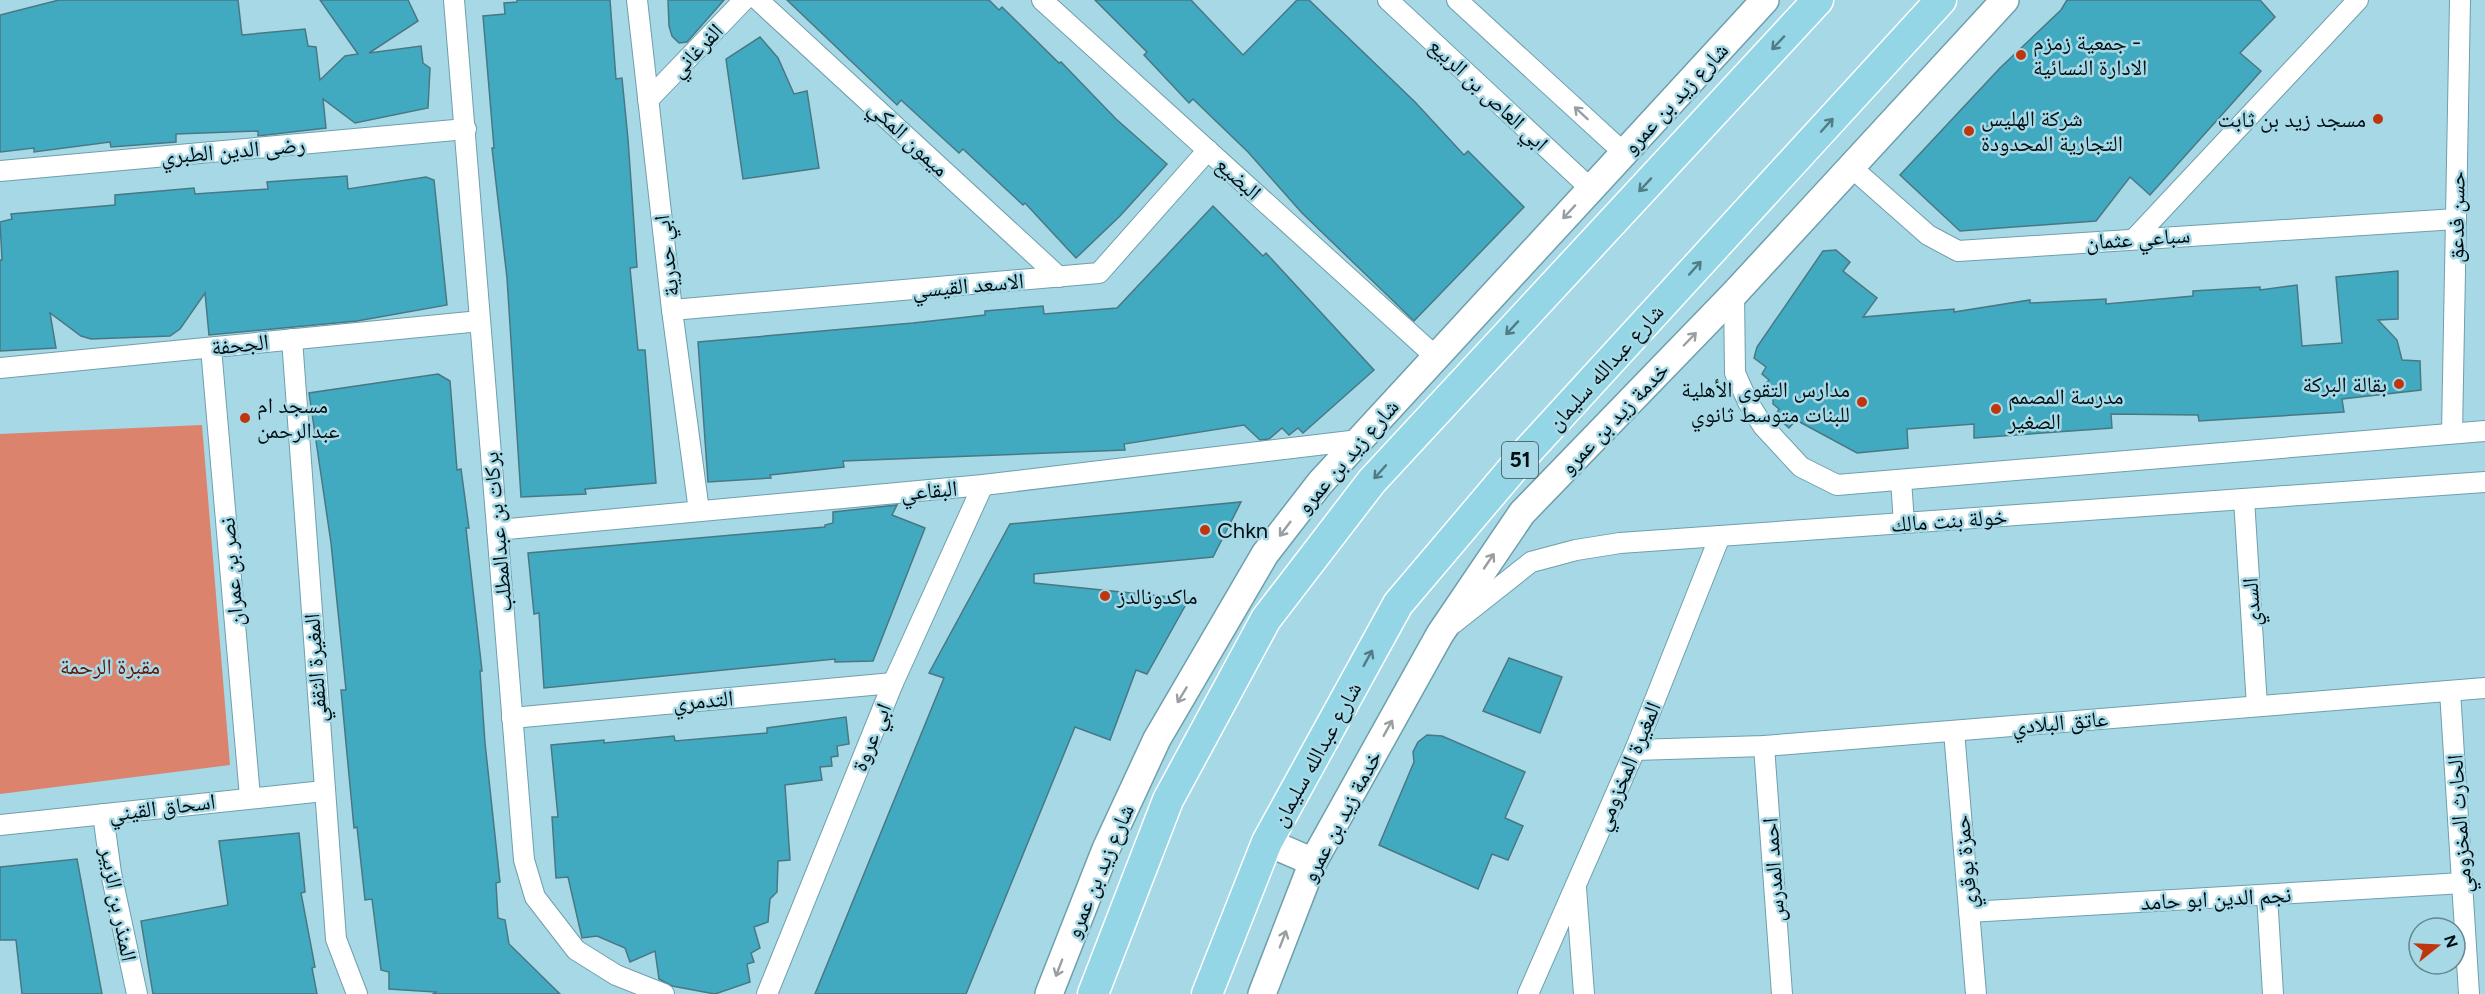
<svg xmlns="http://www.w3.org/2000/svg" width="2485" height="994" font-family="Figtree,'Noto Naskh Arabic',sans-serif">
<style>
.green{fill:#db836c}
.building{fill:#41aac1;stroke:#497884;stroke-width:1.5}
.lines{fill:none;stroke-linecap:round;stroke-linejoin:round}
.minor-casing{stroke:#6f9fac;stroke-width:22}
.secondary-casing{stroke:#6f9fac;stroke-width:30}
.primary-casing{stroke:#fff;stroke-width:33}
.minor{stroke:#fff;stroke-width:20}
.secondary{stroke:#fff;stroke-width:27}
.primary{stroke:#94d6e5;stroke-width:30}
.oneway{stroke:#517c86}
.oneway2{stroke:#999fa1}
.poi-dot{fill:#bf360e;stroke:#a6d8e5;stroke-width:2}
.labels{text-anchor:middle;stroke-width:5;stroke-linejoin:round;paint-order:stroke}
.shield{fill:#a6d8e5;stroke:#324b52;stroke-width:1.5}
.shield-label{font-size:21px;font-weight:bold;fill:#000e13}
.poi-label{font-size:22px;fill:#000e13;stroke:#a6d8e5;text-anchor:start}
.street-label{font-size:22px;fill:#000e13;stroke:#a6d8e5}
.park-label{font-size:22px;fill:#631100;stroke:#a6d8e5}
</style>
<rect width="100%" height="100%" fill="#a6d8e5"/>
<!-- green -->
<polygon class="green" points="202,425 230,765 0,794 0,434"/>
<!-- building -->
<g class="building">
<polygon points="59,0 238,0 242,35 305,29 308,46 316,47 320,80 345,56 358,54 320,0 408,0 418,21 369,53 421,46 423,63 430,68 428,108 355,123 323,99 326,128 258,136 258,131 176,134 176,142 111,147 110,142 34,152 34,148 0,152 0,15"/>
<polygon points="517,0 610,0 616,79 622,78 628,139 637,267 630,268 638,350 645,350 656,483 585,489 586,494 521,497 507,278 492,148 494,148 483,16 505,14 504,3 517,2"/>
<polygon points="668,0 724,0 687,42 679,43 672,36 669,26"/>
<polygon points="787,0 989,0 999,10 1002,7 1059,63 1061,62 1116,119 1167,164 1120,216 1076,258 1025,203 1023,205 963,149 959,153 901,100 897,105"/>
<polygon points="1095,0 1191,0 1243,55 1297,0 1309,0 1415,102 1464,155 1468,151 1524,207 1414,321 1302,213 1248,152 1193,99 1189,103 1144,55 1147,52"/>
<polygon points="2067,0 2260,0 2275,17 2240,53 2261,71 2150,195 2130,177 2096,221 1960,231 1900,175 2000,68 2061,10"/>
<polygon points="760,37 778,58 794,94 807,91 819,168 743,179 726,59"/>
<polygon points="347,176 348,189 426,177 434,180 447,305 357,321 209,335 205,293 180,329 170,336 91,339 81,336 50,313 56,348 0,351 0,260 2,260 0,222 12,219 11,214 115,205 115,195 194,188 195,194 268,189 267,182"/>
<polygon points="1213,206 1263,256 1266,253 1374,370 1303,433 1298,428 1289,435 1282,428 1269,439 1260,440 1244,425 1124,444 1125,450 843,461 844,467 770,475 771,478 708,482 698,342 913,323 985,315 985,311 1043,306 1044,314 1117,308"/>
<polygon points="1836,250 1850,262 1843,271 1877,298 1863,317 1954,309 1954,312 2030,300 2030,303 2106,299 2106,304 2193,296 2193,291 2260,287 2260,290 2297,285 2302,346 2342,343 2336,277 2398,271 2398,319 2378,320 2397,340 2402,360 2420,361 2421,390 2342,399 2344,412 2199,421 2198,415 2111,414 2112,428 1974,438 1974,424 1907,429 1908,448 1857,453 1796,420 1789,428 1775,416 1779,409 1773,404 1773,395 1763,387 1769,380 1762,374 1766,367 1754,358 1757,347 1823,251"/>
<polygon points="438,374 450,381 457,470 461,469 469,528 466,528 482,671 480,671 485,743 500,882 496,883 498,918 505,920 509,944 560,994 433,994 436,992 389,989 389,972 381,970 372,899 365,900 357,827 354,828 341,690 346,690 331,543 309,393"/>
<polygon points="1241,502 1213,557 1034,574 1034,583 1189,599 1147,674 1136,670 1110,740 1075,727 966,994 815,994 944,678 929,673 1010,524"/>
<polygon points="897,505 892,515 925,528 873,661 835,662 835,659 544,688 539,613 534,614 528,553 825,527 825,525 833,523 833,512"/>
<polygon points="1509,658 1562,677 1540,733 1483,711"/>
<polygon points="846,717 849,744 837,746 838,756 831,757 832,766 820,767 822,780 785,785 790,860 778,861 777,892 770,899 768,922 754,927 760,948 751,953 754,962 747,964 750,982 715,994 672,986 659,979 655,951 630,962 625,948 597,936 582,938 568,877 556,878 552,817 558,817 551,745 604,740 604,743 674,736 675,741 767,733 767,728"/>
<polygon points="1427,735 1442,736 1525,772 1505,818 1523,826 1508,860 1492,854 1478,889 1379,845 1414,762 1413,752 1418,742"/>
<polygon points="299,833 305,892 301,893 315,967 312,968 317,994 153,994 141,921 228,905 219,841"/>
<polygon points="77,859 102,994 22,994 16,940 0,940 0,867"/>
</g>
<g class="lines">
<defs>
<g id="minor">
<polyline points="454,0 524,860 535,897 576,950 616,975 664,994"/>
<polyline points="637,0 672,310 699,511"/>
<polyline points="758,0 1059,277"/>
<polyline points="1042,0 1436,357"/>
<polyline points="1388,0 1591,189"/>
<polyline points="1457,0 1624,153"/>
<polyline points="648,100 744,0"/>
<polyline points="1851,167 1928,235 1958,251 2456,219"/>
<polyline points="0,171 466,129"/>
<polyline points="2135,238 2358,0"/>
<polyline points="1734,294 1735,373 1748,402 1763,426 1801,467 1837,485 2485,431"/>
<polyline points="672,310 1099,273 1208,150"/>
<polyline points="292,339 336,939 357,994"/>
<polyline points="211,348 250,797"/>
<polyline points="0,368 480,321"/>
<polyline points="2452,433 2460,0"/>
<polyline points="1901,480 1904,523"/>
<polyline points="2244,499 2257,706"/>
<polyline points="497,530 983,485 1359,440"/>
<polyline points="1454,623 1531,562 1576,550 1620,543 2485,482"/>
<polyline points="2450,691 2469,994"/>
<polyline points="512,718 893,683"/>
<polyline points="1954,731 1976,994"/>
<polyline points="1764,746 1782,994"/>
<polyline points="1635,750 1764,746 2485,688"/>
<polyline points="103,814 111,873 137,994"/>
<polyline points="0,825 324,791"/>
<polyline points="1576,888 1584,994"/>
<polyline points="2267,895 2273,994"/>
<polyline points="1969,912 2463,883"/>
<polyline points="767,994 893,683 983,485"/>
<polyline points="1528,994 1635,750 1720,536"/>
</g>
<g id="secondary">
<polyline points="1267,842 1313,862"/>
<polyline points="1049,994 1106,849 1157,739 1265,554 1320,483 1765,0"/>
<polyline points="1262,994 1313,862 1440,634 1522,513 1734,294 2005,0"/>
</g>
<g id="primary">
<polyline points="1093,994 1168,800 1266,619 1372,481 1818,0"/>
<polyline points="1207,994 1267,842 1398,604 1526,453 1941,0"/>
</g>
</defs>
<!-- minor casing -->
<use href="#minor" class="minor-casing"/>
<!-- secondary casing -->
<use href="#secondary" class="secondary-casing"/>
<!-- primary casing -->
<use href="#primary" class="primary-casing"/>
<!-- minor -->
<use href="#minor" class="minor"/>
<!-- secondary -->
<use href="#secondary" class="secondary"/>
<!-- primary -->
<use href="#primary" class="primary"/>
</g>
<!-- one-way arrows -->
<defs><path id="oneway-shaft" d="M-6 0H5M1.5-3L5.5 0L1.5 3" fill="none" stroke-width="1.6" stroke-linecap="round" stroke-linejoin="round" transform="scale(1.5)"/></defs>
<g class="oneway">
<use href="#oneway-shaft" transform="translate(1778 43) rotate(133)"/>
<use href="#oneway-shaft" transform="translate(1827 125) rotate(-48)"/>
<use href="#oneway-shaft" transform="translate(1645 185) rotate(133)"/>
<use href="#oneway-shaft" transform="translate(1695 268) rotate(-48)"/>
<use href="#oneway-shaft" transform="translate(1512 328) rotate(133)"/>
<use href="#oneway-shaft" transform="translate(1380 472) rotate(132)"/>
<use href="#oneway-shaft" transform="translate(1368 658) rotate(-61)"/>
</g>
<g class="oneway2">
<use href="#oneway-shaft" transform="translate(1581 113) rotate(-137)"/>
<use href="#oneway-shaft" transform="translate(1569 212) rotate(133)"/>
<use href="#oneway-shaft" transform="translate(1690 339) rotate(-46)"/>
<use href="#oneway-shaft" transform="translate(1285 529) rotate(127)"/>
<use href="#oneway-shaft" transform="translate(1489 561) rotate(-56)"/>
<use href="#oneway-shaft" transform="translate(1182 695) rotate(121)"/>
<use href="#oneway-shaft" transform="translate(1388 728) rotate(-61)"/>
<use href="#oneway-shaft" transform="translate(1283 939) rotate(-69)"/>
<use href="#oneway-shaft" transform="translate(1059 968) rotate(111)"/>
</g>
<!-- markers -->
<g class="poi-dot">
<circle cx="2021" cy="55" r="6"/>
<circle cx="2378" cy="119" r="6"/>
<circle cx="1969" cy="131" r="6"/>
<circle cx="2399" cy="384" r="6"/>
<circle cx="1862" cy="402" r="6"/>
<circle cx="1996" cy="409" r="6"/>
<circle cx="245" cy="418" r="6"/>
<circle cx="1205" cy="530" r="6"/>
<circle cx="1105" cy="596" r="6"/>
</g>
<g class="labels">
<!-- shield labels -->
<rect class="shield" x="1502" y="442" width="36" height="36" rx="4.5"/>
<g class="shield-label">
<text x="1520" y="467">51</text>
</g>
<!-- poi labels -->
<g class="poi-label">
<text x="2033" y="50">جمعية زمزم -<tspan x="2033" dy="25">الادارة النسائية</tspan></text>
<text x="1981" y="126">شركة الهليس<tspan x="1981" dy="25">التجارية المحدودة</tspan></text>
<text x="2366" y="127" text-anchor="end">مسجد زيد بن ثابت</text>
<text x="2387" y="392" text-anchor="end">بقالة البركة</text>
<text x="1850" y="397" text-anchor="end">مدارس التقوى الأهلية<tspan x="1850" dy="25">للبنات متوسط ثانوي</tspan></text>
<text x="2008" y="404">مدرسة المصمم<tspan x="2008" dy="25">الصغير</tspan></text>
<text x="257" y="413">مسجد ام<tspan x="257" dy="25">عبدالرحمن</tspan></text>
<text x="1217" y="538">Chkn</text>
<text x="1117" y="604">ماكدونالدز</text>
</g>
<!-- street labels -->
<g class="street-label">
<text transform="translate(696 50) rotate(-46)" y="8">الفرغاني</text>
<text transform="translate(1489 94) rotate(43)" y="8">ابي العاص بن الربيع</text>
<text transform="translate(1675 98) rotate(-47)" y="8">شارع زيد بن عمرو</text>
<text transform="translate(909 138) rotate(43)" y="8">ميمون المكي</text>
<text transform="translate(233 150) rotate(-5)" y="8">رضى الدين الطبري</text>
<text transform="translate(1239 178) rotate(42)" y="8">البضيع</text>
<text transform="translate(2456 217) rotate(-89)" y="8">حسن فدعق</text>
<text transform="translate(2138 238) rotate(-4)" y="8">سباعي عثمان</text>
<text transform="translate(666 256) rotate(-97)" y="8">ابي حدرية</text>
<text transform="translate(968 285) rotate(-5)" y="8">الاسعد القيسي</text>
<text transform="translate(240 344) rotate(-6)" y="8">الجحفة</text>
<text transform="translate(1605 367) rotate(-48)" y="8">شارع عبدالله سليمان</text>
<text transform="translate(1614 418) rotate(-46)" y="8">خدمة زيد بن عمرو</text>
<text transform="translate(1347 456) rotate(-49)" y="8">شارع زيد بن عمرو</text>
<text transform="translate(929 490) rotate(-5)" y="8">البقاعي</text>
<text transform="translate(1949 520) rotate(-4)" y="8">خولة بنت مالك</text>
<text transform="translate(497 532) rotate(-95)" y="8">بركات بن عبدالمطلب</text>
<text transform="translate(231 572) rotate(-95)" y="8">نصر بن عمران</text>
<text transform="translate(2251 602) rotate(-94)" y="8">السدي</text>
<text transform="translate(315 668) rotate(-94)" y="8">المغيرة الثقفي</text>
<text transform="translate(703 700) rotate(-5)" y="8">التدمري</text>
<text transform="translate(2060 722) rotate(-5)" y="8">عاتق البلادي</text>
<text transform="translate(871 737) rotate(-68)" y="8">ابي عروة</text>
<text transform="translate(1316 754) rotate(-61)" y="8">شارع عبدالله سليمان</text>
<text transform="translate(1627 766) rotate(-67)" y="8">المغيرة المخزومي</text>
<text transform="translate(162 807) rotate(-7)" y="8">اسحاق القيني</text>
<text transform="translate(1341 816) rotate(-62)" y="8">خدمة زيد بن عمرو</text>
<text transform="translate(2459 824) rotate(-94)" y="8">الحارث المخزومي</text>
<text transform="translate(1965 862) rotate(-95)" y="8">حمزة بوقري</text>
<text transform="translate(1773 870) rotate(-94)" y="8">احمد المدرس</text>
<text transform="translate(1099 871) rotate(-67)" y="8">شارع زيد بن عمرو</text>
<text transform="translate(2216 898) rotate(-3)" y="8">نجم الدين ابو حامد</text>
<text transform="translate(119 904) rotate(79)" y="8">المنذر بن الزبير</text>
</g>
<!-- park labels -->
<g class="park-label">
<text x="110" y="674">مقبرة الرحمة</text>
</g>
</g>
<!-- north arrow -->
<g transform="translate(2437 946) rotate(72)"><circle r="28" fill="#a6d8e5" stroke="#648791" stroke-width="1.5"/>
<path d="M0-4.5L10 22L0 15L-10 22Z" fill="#bf360e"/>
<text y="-9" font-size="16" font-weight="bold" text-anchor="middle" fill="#000e13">N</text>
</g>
</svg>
